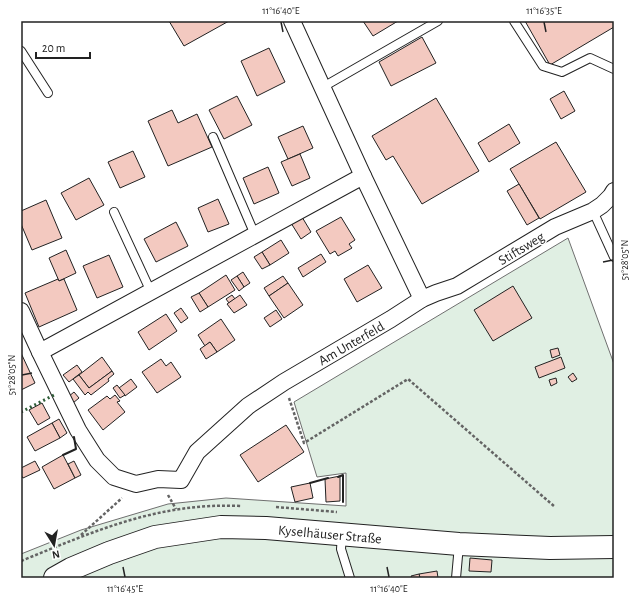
<svg xmlns="http://www.w3.org/2000/svg" width="635" height="599" viewBox="0 0 635 599" font-family="'Alegreya Sans',sans-serif">
<rect width="100%" height="100%" fill="#fff"/>
<path fill="#e0efe3" stroke="#6f6f6f" d="M568 238 614 364V578H21V554L81 530 168 504 226 498 346 506V473L317 477 294 402Z"/>
<g fill="#f3c9c0" stroke="#222">
<path d="M169 21H229L184 46Z"/>
<path d="M363 21H398L373 36Z"/>
<path d="M525 21H614V27L550 65Z"/>
<path d="M422 37 436 63 391 86 379 62Z"/>
<path d="M269 48 285 82 257 96 241 61Z"/>
<path d="M564 91 575 111 561 119 550 99Z"/>
<path d="M237 96 252 125 224 139 209 110Z"/>
<path d="M436 98 479 171 422 204 393 156 386 160 372 136Z"/>
<path d="M172 110 178 123 197 114 212 147 168 166 148 121Z"/>
<path d="M509 124 520 143 489 162 478 143Z"/>
<path d="M303 126 313 148 288 159 278 137Z"/>
<path d="M556 142 586 192 540 219 510 169Z"/>
<path d="M133 151 145 177 120 188 108 162Z"/>
<path d="M300 154 310 178 292 186 281 162Z"/>
<path d="M268 167 279 193 254 204 243 178Z"/>
<path d="M89 178 104 205 76 220 61 193Z"/>
<path d="M519 184 539 218 527 225 507 191Z"/>
<path d="M218 199 229 224 208 232 198 208Z"/>
<path d="M46 200 62 238 32 250 21 224V211Z"/>
<path d="M302 217 311 232 301 239 291 223Z"/>
<path d="M341 217 355 240 349 244 352 248 338 256 335 251 330 254 316 231Z"/>
<path d="M176 222 188 246 156 262 144 239Z"/>
<path d="M281 240 289 253 270 265 262 252Z"/>
<path d="M66 250 76 273 59 281 49 258Z"/>
<path d="M262 252 270 265 262 269 254 257Z"/>
<path d="M321 254 326 262 303 277 298 268Z"/>
<path d="M109 255 123 287 97 298 83 266Z"/>
<path d="M368 265 382 288 357 302 344 279Z"/>
<path d="M243 272 250 283 244 287 237 276Z"/>
<path d="M226 275 235 290 208 307 199 293Z"/>
<path d="M237 276 244 287 239 291 231 280Z"/>
<path d="M283 276 288 283 269 296 264 288Z"/>
<path d="M58 279 59 281 64 279 77 310 39 327 25 293Z"/>
<path d="M288 283 303 305 284 318 269 296Z"/>
<path d="M513 286 532 318 493 341 474 310Z"/>
<path d="M199 293 208 307 200 312 191 297Z"/>
<path d="M232 295 235 299 229 303 226 299Z"/>
<path d="M240 295 247 305 234 313 227 304Z"/>
<path d="M181 308 188 318 181 323 174 313Z"/>
<path d="M276 310 282 319 270 327 264 318Z"/>
<path d="M166 314 177 331 149 350 138 332Z"/>
<path d="M221 319 235 340 217 352 210 342 205 346 198 335Z"/>
<path d="M210 342 217 352 206 359 200 349Z"/>
<path d="M558 348 560 355 552 358 550 350Z"/>
<path d="M21 353 35 383 21 390Z"/>
<path d="M102 357 112 371 89 388 79 375Z"/>
<path d="M561 357 565 368 539 378 535 367Z"/>
<path d="M161 359 166 366 171 362 181 377 157 393 142 372Z"/>
<path d="M77 365 82 372 69 382 63 375Z"/>
<path d="M112 371 114 374 108 379 109 381 91 395 88 392 85 395 73 379 79 375 89 388Z"/>
<path d="M573 373 577 379 572 382 568 377Z"/>
<path d="M556 378 557 383 551 386 549 380Z"/>
<path d="M131 379 137 387 125 396 119 388Z"/>
<path d="M117 385 125 395 120 398 113 388Z"/>
<path d="M74 392 79 398 73 403 68 397Z"/>
<path d="M115 395 120 401 117 402 125 412 103 430 88 410 107 396 110 399Z"/>
<path d="M42 403 50 418 38 425 29 410Z"/>
<path d="M59 419 67 433 60 438 52 423Z"/>
<path d="M52 423 60 438 35 451 27 437Z"/>
<path d="M286 425 304 452 258 482 240 455Z"/>
<path d="M63 455 75 478 54 489 42 467Z"/>
<path d="M35 461 40 470 23 478 21 475V468Z"/>
<path d="M74 461 81 475 75 478 68 464Z"/>
<path d="M340 476V501L326 502 325 479Z"/>
<path d="M310 483 313 498 295 502 291 487Z"/>
<path d="M470 558 492 560 491 572 469 571Z"/>
<path d="M437 571 438 578H420L419 574Z"/>
<path d="M419 574 420 578H412L411 576Z"/>
</g>
<g fill="none" stroke-linecap="round" stroke-linejoin="round">
<defs>
<g id="lane">
<path d="M514 21 543 66 562 72 590 58 614 69"/>
<path d="M21 51 48 93"/>
<path d="M323 87 438 21"/>
<path d="M213 137 255 235"/>
<path d="M593 211 614 257"/>
<path d="M114 212 151 292"/>
<path d="M342 535 341 549 350 578"/>
<path d="M456 578 459 545"/>
</g>
<g id="street">
<path d="M292 21 363 176 422 299"/>
<path d="M21 311 40 352 363 176"/>
<path d="M40 352 78 430 97 460 114 477 136 484 158 479 181 480 197 452 248 406 284 382 391 319 422 299 436 293 457 286 555 227 593 211 602 205 611 196 614 191"/>
</g>
<path id="secondary" d="M55 578 71 569 109 553 155 537 221 527 266 528 459 544 550 548 614 547"/>
</defs>
<use href="#lane" stroke="#222" stroke-width="10"/>
<use href="#street" stroke="#222" stroke-width="18"/>
<use href="#secondary" stroke="#222" stroke-width="24"/>
<g stroke="#646464" stroke-width="2.5" stroke-dasharray="3 2" stroke-linecap="butt">
<path d="M289 398 304 443 408 379 555 507"/>
<path d="M168 495 176 509"/>
<path d="M276 507 337 512"/>
<path d="M81 535 122 498"/>
<path d="M21 561C95 531 159 502 241 506"/>
</g>
<use href="#lane" stroke="#fff" stroke-width="8"/>
<use href="#street" stroke="#fff" stroke-width="16"/>
<use href="#secondary" stroke="#fff" stroke-width="22"/>
<path stroke="#2f5e38" stroke-width="3" stroke-dasharray="2 3" stroke-linecap="butt" d="M21 412 54 395"/>
<g stroke="#222" stroke-width="2">
<path d="M63 455 76 449 74 437"/>
<path d="M338 477 343 475V502"/>
<path d="M310 483 328 478"/>
</g>
</g>
<path fill="none" stroke="#222" stroke-width="1.5" d="M281 22 283 32M544 22 546 32M603 262 613 260M22 375 32 373M123 567 125 577M387 567 389 577"/>
<g text-anchor="middle" stroke-width="3" stroke-linejoin="round" paint-order="stroke">
<g font-size="14" fill="#222" stroke="#fff">
<text transform="translate(521 248) rotate(-31)" y="5">Stiftsweg</text>
<text transform="translate(351 343) rotate(-30)" y="5">Am Unterfeld</text>
<text transform="translate(330 534) rotate(5)" y="5">Kyselhäuser Straße</text>
</g>
</g>
<rect width="635" height="599" fill="none" stroke="#ffffff" stroke-width="44"/>
<g transform="translate(54 545) rotate(169)" stroke="#ffffff" stroke-width="3" paint-order="stroke">
<path d="M0-3L7 15L0 10L-7 15Z" fill="#222222"/>
<text y="-6" font-size="11" font-weight="bold" text-anchor="middle" fill="#222222">N</text>
</g>
<path d="M36 52v6h54v-6" fill="none" stroke="#222222" stroke-width="2"/>
<text x="42" y="52" font-size="12" fill="#222222" stroke="#ffffff" stroke-width="3" paint-order="stroke">20 m</text>
<rect x="22" y="22" width="591" height="555" fill="none" stroke="#222" stroke-width="1.5"/>
<g font-size="10" text-anchor="middle" fill="#222">
<text x="281" y="14">11°16'40"E</text>
<text x="544" y="14">11°16'35"E</text>
<text transform="translate(624 260) rotate(-90)" y="4">51°28'05"N</text>
<text transform="translate(11 375) rotate(-90)" y="4">51°28'05"N</text>
<text x="125" y="592">11°16'45"E</text>
<text x="389" y="592">11°16'40"E</text>
</g>
</svg>
